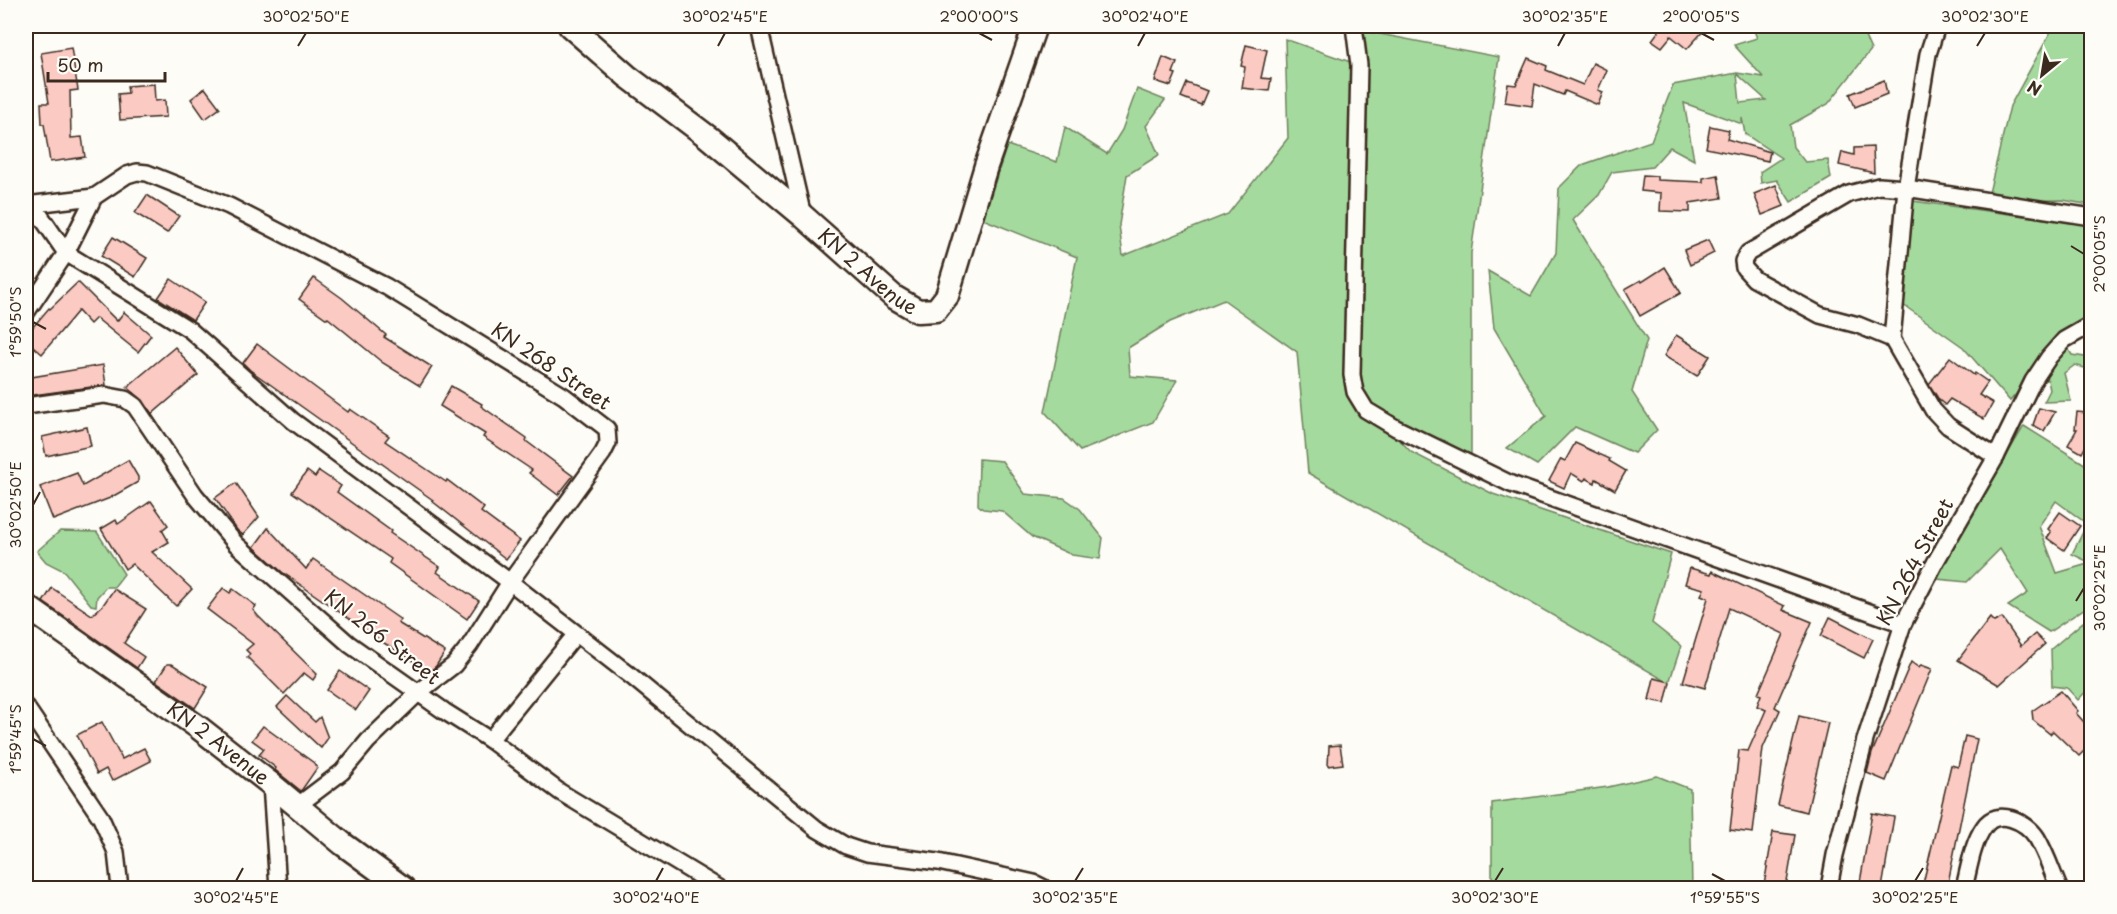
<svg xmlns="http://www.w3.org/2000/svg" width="2117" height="914" viewBox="0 0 2117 914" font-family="'Playpen Sans',sans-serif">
<rect width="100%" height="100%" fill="#fdfcf7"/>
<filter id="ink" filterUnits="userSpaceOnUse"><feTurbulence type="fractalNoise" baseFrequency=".0167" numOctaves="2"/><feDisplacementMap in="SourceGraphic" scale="12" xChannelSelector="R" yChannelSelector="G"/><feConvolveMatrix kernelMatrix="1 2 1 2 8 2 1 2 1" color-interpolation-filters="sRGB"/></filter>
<g filter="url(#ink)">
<g fill="#a5da9e" stroke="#70825e" stroke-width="1.5" fill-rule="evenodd">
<path d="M1752 26H1860L1871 50 1828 104 1790 125 1793 147 1805 162 1828 160 1831 178 1791 202 1777 180 1761 183 1760 172 1781 158 1745 134 1742 118V124L1684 103 1694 160 1670 147 1652 167 1612 172 1599 195 1573 220 1647 340 1632 392 1657 430 1634 453 1575 427 1537 465 1507 448 1546 416 1494 328 1488 271 1531 296 1556 253 1559 188 1582 165 1651 141 1673 85 1737 73 1763 77 1734 45 1757 38ZM1737 74 1766 100 1740 103Z"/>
<path d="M2054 26H2091V205L2063 200 1987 201 2010 106Z"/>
<path d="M1354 29 1499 57 1471 253V464L1412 436 1359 396 1411 452 1493 494 1671 554 1652 623 1681 646 1669 683 1308 473 1297 352 1224 300 1170 322 1128 348 1130 376 1177 380 1153 422 1080 451 1045 412 1077 257 983 219 1007 145 1057 162 1065 127 1107 154 1122 130 1137 89 1165 100 1146 126 1159 155 1127 175 1119 225 1123 256 1228 214 1288 138 1285 39 1356 64Z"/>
<path d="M1905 200 2091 225V324L2064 340 2010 401 1963 347 1899 302Z"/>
<path d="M2067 347 2072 355 2091 358V370L2075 365 2064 373 2071 401 2044 402 2050 390 2048 380H2040C2048 368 2059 359 2067 347Z"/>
<path d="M2024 426 2091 468V604L2049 632 2008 606 2028 593 2000 549 1967 582 1937 579 1946 557ZM2056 501 2087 524 2072 554 2091 563 2057 573 2039 526Z"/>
<path d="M979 459 1002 461 1025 494 1064 498 1080 509 1103 538 1100 559 1072 555 1032 537 1002 511 983 509 978 505Z"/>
<path d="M60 531 97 532 124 574 114 587H106L97 597 96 606 91 605 64 571 46 562 37 551Z"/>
<path d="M2083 622 2091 638V686L2078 700 2067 688 2052 686 2051 649Z"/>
<path d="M1657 776 1690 789 1692 888H1492V803L1608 787Z"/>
</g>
<g fill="#facac3" stroke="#3b2a1e" stroke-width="1.5">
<path d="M1659 26H1708L1687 49 1671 36 1662 47 1652 40 1661 28Z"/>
<path d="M1246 45 1267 50 1261 78 1271 79 1269 91 1242 88 1245 67 1241 66Z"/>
<path d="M71 48 78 90 70 91 71 138 82 137 85 157 50 162 44 124H42L41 103H49L41 53Z"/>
<path d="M1163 57 1177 63 1173 73 1176 74 1171 86 1155 81Z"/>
<path d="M1528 58 1547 66 1546 70 1583 85 1593 63 1607 70 1598 90 1603 92 1598 105 1565 91 1563 95 1535 84 1532 106 1505 102 1508 84 1516 85Z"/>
<path d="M1884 80 1887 94 1855 107 1850 94Z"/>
<path d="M1187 83 1207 91 1201 105 1181 97Z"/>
<path d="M154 84 155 101 165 100 166 117 120 120 118 94 128 93 127 86Z"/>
<path d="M205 88 220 108 205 119 191 99Z"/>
<path d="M1710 126 1729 130 1727 139 1770 152 1768 161 1706 148Z"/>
<path d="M1873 147 1874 173 1839 165 1842 152 1854 155V148Z"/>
<path d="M1643 175 1657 176V180L1703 182V178L1718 175 1722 198 1690 203V212L1660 211 1661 193 1641 191Z"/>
<path d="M1776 185 1784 206 1762 215 1754 194Z"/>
<path d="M147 195 179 216 167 233 135 213Z"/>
<path d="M113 237 147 258 135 277 101 256Z"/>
<path d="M1708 240 1714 253 1690 265 1684 250Z"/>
<path d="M1665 267 1681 293 1640 316 1625 289 1641 280 1642 282Z"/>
<path d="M314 278 342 298 386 335 384 337 432 367 420 386 383 363 328 318 327 319 299 299Z"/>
<path d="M171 279 205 302 193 320 158 298Z"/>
<path d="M78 282 117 321 124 312 151 335 138 352 96 318 90 324 78 311 42 354 26 340V335L49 308 50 309Z"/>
<path d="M1676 335 1710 356 1697 376 1664 356Z"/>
<path d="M257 344 348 412 350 409 389 436 385 441 446 482 447 480 484 508 481 512 520 541 506 559 432 501 433 500 250 370 243 363Z"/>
<path d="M175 347 198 375 152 414 143 400 127 387Z"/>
<path d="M1950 357 1974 375 1975 373 1988 382 1979 395 1993 403 1984 419 1950 399 1945 405 1939 400 1929 384Z"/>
<path d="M103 365 106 385 26 396V378Z"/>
<path d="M451 386 482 404 481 406 527 438 526 441 573 476 558 495 529 473 532 470 483 437 485 434 440 406Z"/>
<path d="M2091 405 2089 440 2082 453 2068 445 2077 429H2075L2077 412 2087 413Z"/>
<path d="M2039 408 2055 412 2044 431 2033 425Z"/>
<path d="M87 427 91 446 46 456 42 437Z"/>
<path d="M1575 443 1610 459 1609 461 1626 471 1615 490 1596 479 1595 483 1586 478 1584 481 1571 473 1564 488 1549 481 1561 459 1565 461Z"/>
<path d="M128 460 138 477V482L110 498 53 520 40 487 77 473 83 486Z"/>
<path d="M307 471 315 477 319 471 341 486 337 492 391 531 390 533 440 567 437 572 479 601 467 619 389 563 391 559 292 492Z"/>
<path d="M236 483 259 517 243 535 237 530 215 498Z"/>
<path d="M151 501 168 525 162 530 169 542 152 552 192 589 176 606 132 564 125 569 101 529 116 520 118 524Z"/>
<path d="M2060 512 2080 526 2064 550 2047 538 2051 532 2048 529Z"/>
<path d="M268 528 306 569 313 559 401 620 398 623 445 652 436 666 430 671 384 643 282 572 254 547Z"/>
<path d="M1690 568 1711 574 1712 571 1785 606 1783 610 1812 622 1775 707 1780 710 1763 748 1753 833 1730 830 1739 750 1748 751 1766 710 1757 706 1761 695 1758 694 1784 634 1729 608 1705 688 1683 682 1708 598 1701 595 1704 589 1685 584Z"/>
<path d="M52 588 92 615 103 605 114 589 146 609 124 643 144 657 137 668 74 623 70 619 69 620 43 602Z"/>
<path d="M223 588 230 593 233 589 256 606 253 610 258 616 317 674 313 680 304 673 284 694 247 657 250 654 246 650 253 644 207 609Z"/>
<path d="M1830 617 1873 639 1864 658 1821 636Z"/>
<path d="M1990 618 1994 622 2002 618 2021 646 2035 634 2045 644 1999 685 1958 660Z"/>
<path d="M1911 662 1919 668 1921 665 1932 669 1886 781 1867 773 1872 753Z"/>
<path d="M167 664H172L208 687 195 708 156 681Z"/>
<path d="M340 671 369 691 356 710 327 690Z"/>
<path d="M1654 678 1670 682 1665 703 1649 700Z"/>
<path d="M2061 691 2078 711 2076 713 2091 730V744L2079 756 2053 731 2050 734 2033 720 2032 711Z"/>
<path d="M287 696 315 722 320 717 328 738 321 748 277 707Z"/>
<path d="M1799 716 1828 723 1807 812 1778 805Z"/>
<path d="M102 722 122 759 144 748 151 761 112 781 106 769 97 774 77 735Z"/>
<path d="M263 726 314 763 317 768 301 791 275 770 276 768 259 755 264 749 252 740Z"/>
<path d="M1965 736 1977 739 1947 888H1922L1951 765 1958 767Z"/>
<path d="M1340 745 1343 764 1328 766 1329 746Z"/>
<path d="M1872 813 1894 817 1882 888H1859Z"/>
<path d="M1773 832 1795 835 1786 888 1764 885Z"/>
</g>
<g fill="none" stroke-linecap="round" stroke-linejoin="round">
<defs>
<g id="street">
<path d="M759 26 803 216"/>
<path d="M1354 26 1359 65 1352 375 1355 392 1366 410 1396 428 1511 484 1903 624"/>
<path d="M26 205 94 197"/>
<path d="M33 205 66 253 190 330 293 421 510 582 631 676 817 829 846 846 867 853 938 862 1034 883 1044 888"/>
<path d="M26 313 66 253 94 197 127 175 137 172 147 173 229 206 387 287 564 396 607 429 608 443 603 453 510 582 470 645 454 665 419 692 368 741 342 772 297 806"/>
<path d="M1892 339 1906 188 1928 54 1937 26"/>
<path d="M26 406 104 395 125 399 135 406 195 495 236 544 349 644 444 711 490 740 560 792 719 888"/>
<path d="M1996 457 1948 426 1933 410 1892 339 1858 325 1820 315 1754 279 1744 268 1743 261 1748 253 1849 194 1879 186 1906 188 2092 217"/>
<path d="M26 707 101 818 116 852 120 888"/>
<path d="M490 740 576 634"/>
<path d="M271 784 278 888"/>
<path d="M1829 888 1835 855 1865 740 1903 624 1936 561 1996 457 2033 381 2049 357 2064 340 2092 324"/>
<path d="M1964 888C1969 869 1972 844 1984 827 1997 807 2026 821 2037 838 2046 853 2052 872 2059 888"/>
</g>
<g id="secondary">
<path id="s1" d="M570 26 627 76 708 137 803 216 894 297 918 311 936 310 947 296 986 166 1035 26"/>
<path id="s2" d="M26 606 198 727 271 784 343 844 403 888"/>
</g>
</defs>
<use href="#street" stroke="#3b2a1e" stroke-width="20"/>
<use href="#secondary" stroke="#3b2a1e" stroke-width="27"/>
<use href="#street" stroke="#fdfcf7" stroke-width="15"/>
<use href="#secondary" stroke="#fdfcf7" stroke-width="22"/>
</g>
</g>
<path fill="none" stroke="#3b2a1e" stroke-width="2" d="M979 33 992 40M1701 33 1714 40M298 46 306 33M718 46 725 33M1138 46 1145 33M1558 46 1565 33M1977 46 1985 33M2071 246 2084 254M33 322 46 329M33 505 40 492M2076 601 2084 588M33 739 46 746M1712 874 1725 881M236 881 243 868M656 881 663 868M1075 881 1083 868M1495 881 1503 868M1915 881 1923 868"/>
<g text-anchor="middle" stroke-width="4.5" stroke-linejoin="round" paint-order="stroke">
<g font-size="20" fill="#3b2a1e" stroke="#fdfcf7">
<text dy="7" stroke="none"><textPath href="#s1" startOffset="386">KN 2 Avenue</textPath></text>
<text transform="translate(551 366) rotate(34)" y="7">KN 268 Street</text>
<text transform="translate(1915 562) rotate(-62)" y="7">KN 264 Street</text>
<text transform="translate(382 637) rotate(38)" y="7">KN 266 Street</text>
<text dy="7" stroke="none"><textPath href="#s2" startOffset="236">KN 2 Avenue</textPath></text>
</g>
</g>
<rect width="2117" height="914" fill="none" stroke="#fdfcf7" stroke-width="66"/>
<g transform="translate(2042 75) rotate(210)" stroke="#fdfcf7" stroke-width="4.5" paint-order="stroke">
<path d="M0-4.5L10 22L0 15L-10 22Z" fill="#3b2a1e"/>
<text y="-9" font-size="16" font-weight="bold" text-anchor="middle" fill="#3b2a1e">N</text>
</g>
<path d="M48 72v9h117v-9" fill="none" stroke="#3b2a1e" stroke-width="3"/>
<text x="57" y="72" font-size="18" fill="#3b2a1e" stroke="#fdfcf7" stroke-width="4.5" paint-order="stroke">50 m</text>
<rect x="33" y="33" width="2051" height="848" fill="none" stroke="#3b2a1e" stroke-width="2"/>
<g font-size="15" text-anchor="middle" fill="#3b2a1e">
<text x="306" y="22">30°02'50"E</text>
<text x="725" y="22">30°02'45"E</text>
<text x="979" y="22">2°00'00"S</text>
<text x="1145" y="22">30°02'40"E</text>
<text x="1565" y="22">30°02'35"E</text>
<text x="1701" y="22">2°00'05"S</text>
<text x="1985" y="22">30°02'30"E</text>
<text transform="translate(2100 254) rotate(-90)" y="5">2°00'05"S</text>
<text transform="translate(16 322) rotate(-90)" y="5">1°59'50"S</text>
<text transform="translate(16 505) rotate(-90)" y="5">30°02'50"E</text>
<text transform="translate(2100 588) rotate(-90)" y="5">30°02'25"E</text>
<text transform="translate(16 739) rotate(-90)" y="5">1°59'45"S</text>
<text x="236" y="903">30°02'45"E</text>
<text x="656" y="903">30°02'40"E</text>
<text x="1075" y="903">30°02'35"E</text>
<text x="1495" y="903">30°02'30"E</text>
<text x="1725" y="903">1°59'55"S</text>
<text x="1915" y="903">30°02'25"E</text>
</g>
</svg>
